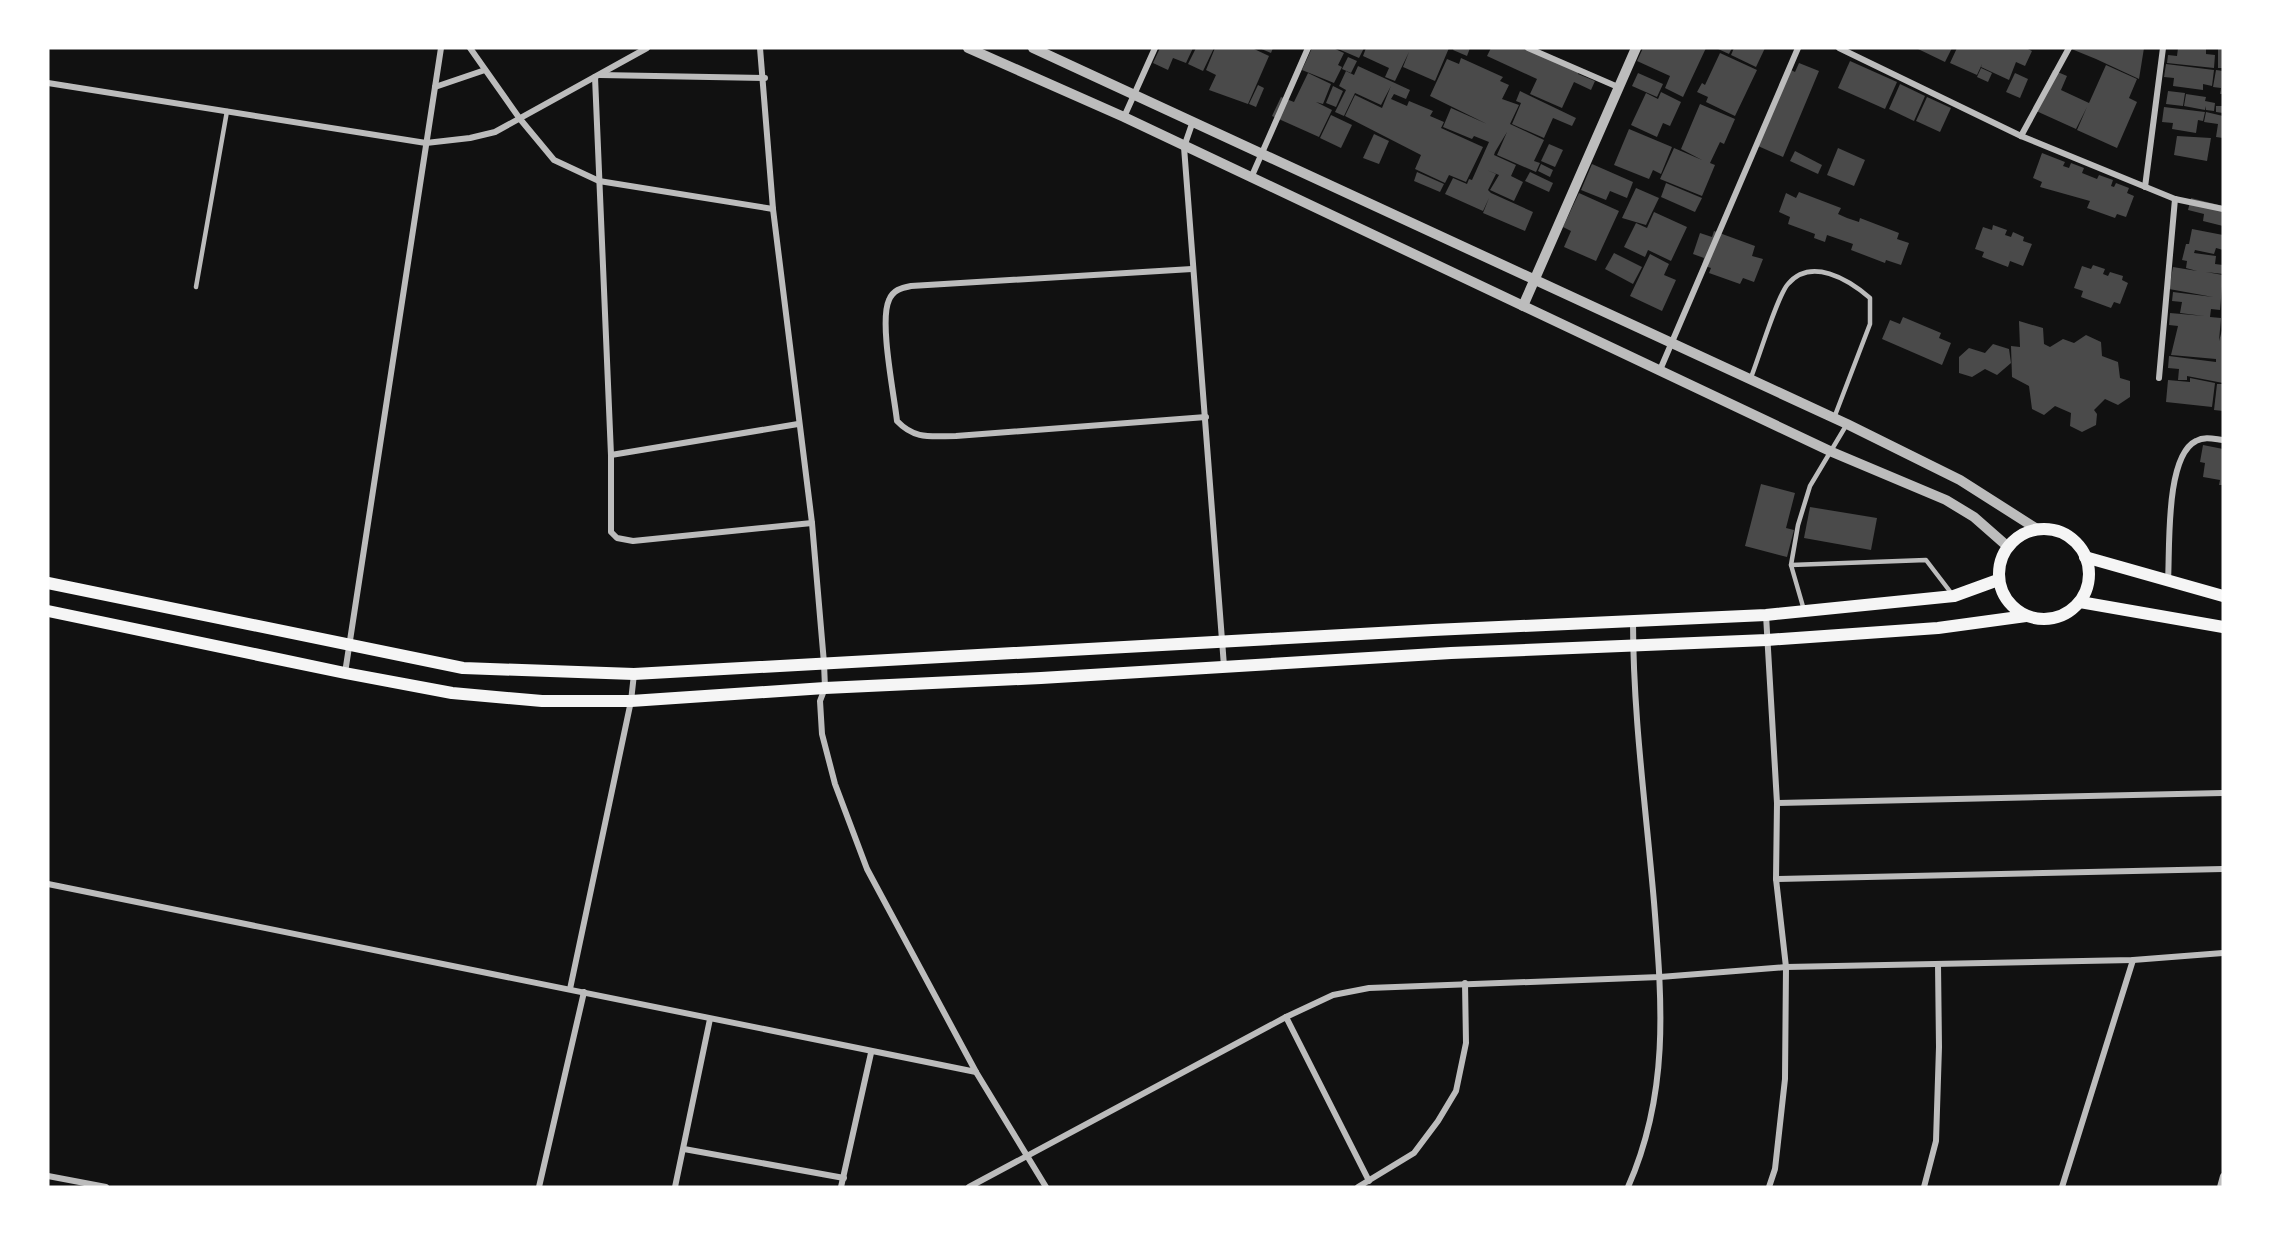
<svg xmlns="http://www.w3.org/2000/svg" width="2271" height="1235" viewBox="0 0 2271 1235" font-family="Commissioner,sans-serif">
<rect width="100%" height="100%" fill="#111"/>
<g fill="#4a4a4a">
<path d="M1160 48H1193L1186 63 1173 58 1168 70 1153 63Z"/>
<path d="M1196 48H1214L1203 71 1188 64Z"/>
<path d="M1215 48H1252L1269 56 1248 104 1209 90 1216 75 1206 70Z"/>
<path d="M1259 48H1273L1271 53Z"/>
<path d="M1312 48H1333L1344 53 1338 65 1342 67 1334 83 1302 70Z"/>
<path d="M1336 48H1364L1359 58Z"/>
<path d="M1366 48H1449L1435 81 1403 67 1409 52 1395 81 1385 77 1389 68 1363 56Z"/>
<path d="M1454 48H1470L1467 56 1453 50Z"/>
<path d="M1491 48H1523L1580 70 1578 74 1595 81 1591 90 1574 82 1562 108 1530 94 1537 79 1487 56Z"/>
<path d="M1643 48H1706L1683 97 1665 88 1670 76 1637 61Z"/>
<path d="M1716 48H1732L1729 54Z"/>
<path d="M1734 48H1765L1756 67 1731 55Z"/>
<path d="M1916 48H1952L1945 62Z"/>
<path d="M1957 48H2026L2032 51 2025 66 2016 62 2009 80 1981 67 1982 64 1977 75 1950 63Z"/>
<path d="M2069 48H2144L2139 79 2096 59Z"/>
<path d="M2178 48H2206V54L2215 55 2214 68 2167 63 2168 55 2177 56Z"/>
<rect x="2218" y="48" width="5" height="20"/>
<path d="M1720 53 1757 70 1735 116 1706 102 1708 97 1697 92 1702 83 1705 85Z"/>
<path d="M1348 57 1357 61 1351 73 1342 69Z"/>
<path d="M1461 58 1503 77 1500 81 1509 85 1502 99 1519 105 1510 124 1544 140 1534 161 1540 163 1536 172 1497 155 1507 132 1495 152 1494 155 1516 165 1511 176 1523 182 1514 201 1490 190 1499 175 1487 170 1496 174 1488 190 1491 193 1533 212 1525 231 1483 213 1489 198 1483 211 1445 194 1453 178 1467 184 1469 179 1472 180 1489 142 1474 136 1472 139 1443 127 1451 108 1487 124 1430 96 1447 59 1459 64Z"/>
<path d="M1850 61 1897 82 1885 109 1838 88Z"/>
<path d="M1799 63 1819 71 1783 157 1758 146 1791 70 1795 72Z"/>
<path d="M2166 64 2214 70 2212 86 2203 84V90L2173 86 2174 78 2164 77Z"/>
<path d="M2106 65 2137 79 2129 98 2137 102 2117 148 2077 130 2087 107 2076 129 2034 110 2053 70 2067 76 2061 90 2089 103Z"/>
<path d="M1358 66 1410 90 1406 99 1394 94 1391 99 1407 106 1409 101 1433 111 1430 116 1444 122 1441 128 1483 147 1466 182 1449 175 1445 183 1415 169 1421 155 1345 116 1355 95 1382 108 1391 86 1381 105 1355 93 1344 116 1335 112 1346 90 1339 86 1346 71 1354 75Z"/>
<path d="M1981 68 1992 73 1988 82 1977 77Z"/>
<path d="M2216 70 2223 71V94H2220L2221 88 2213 87Z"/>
<path d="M1308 73 1331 84 1323 104 1316 102 1332 110 1319 137 1272 116 1281 97 1294 102Z"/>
<path d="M1638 73 1663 84 1657 97 1632 86Z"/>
<path d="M2015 73 2028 79 2020 98 2006 92Z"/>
<path d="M1900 84 1925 96 1914 121 1889 109Z"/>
<path d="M1258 85 1264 88 1256 107 1249 104Z"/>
<path d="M1333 86 1343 91 1336 107 1326 103Z"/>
<path d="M1520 91 1576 118 1572 126 1553 118 1544 138 1512 124 1521 103 1516 101Z"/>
<path d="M2168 91 2185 93 2183 106 2166 104Z"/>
<path d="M1661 92 1681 102 1670 126 1663 123 1657 137 1631 125 1646 93 1658 99Z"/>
<path d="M2186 94 2206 97 2205 101 2215 103 2214 111 2206 110V106L2205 110 2184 106Z"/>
<path d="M1927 97 1951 108 1940 132 1916 121Z"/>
<path d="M1700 104 1735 119 1724 144 1720 142 1710 163 1715 165 1702 196 1660 179 1674 148 1702 160 1681 149Z"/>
<path d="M2216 106H2223V113L2216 112Z"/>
<path d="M2164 107 2205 112 2203 121 2198 120 2196 133 2172 129 2173 123 2162 122Z"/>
<path d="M2206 112 2223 116V138L2216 137 2218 124 2204 122Z"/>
<path d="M1331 115 1352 125 1341 148 1320 138Z"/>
<path d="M1629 129 1672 147 1661 174 1653 170 1649 179 1614 165Z"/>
<path d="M1374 134 1389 141 1379 164 1363 158Z"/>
<path d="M2177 136 2211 138 2207 161 2174 155Z"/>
<path d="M1549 144 1563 150 1555 167 1541 161Z"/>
<path d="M1838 148 1865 160 1854 186 1827 175Z"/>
<path d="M1795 151 1822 165 1818 174 1790 161Z"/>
<path d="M2042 153 2065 162 2063 166 2069 168 2071 163 2084 168 2082 173 2097 179 2099 175 2113 180 2111 186 2114 187 2116 183 2129 188 2127 193 2134 196 2126 217 2117 214 2115 218 2087 208 2090 201 2040 187 2042 182 2033 178Z"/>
<path d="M1541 164 1553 170 1550 177 1538 171Z"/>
<path d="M1592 164 1633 182 1627 198 1610 191 1606 200 1581 190Z"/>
<path d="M1417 172 1444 184 1440 192 1414 181Z"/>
<path d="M1530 172 1553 183 1549 192 1525 181Z"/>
<path d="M1666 183 1702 198 1695 212 1661 197Z"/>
<path d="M1636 188 1659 198 1646 225 1622 218Z"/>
<path d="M1799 192 1841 208 1838 214 1847 218 1859 222 1860 218 1899 233 1897 239 1909 243 1901 265 1886 260 1885 263 1851 250 1853 244 1827 235 1825 242 1814 238 1815 234 1788 224 1790 217 1779 212 1786 193 1796 198Z"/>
<path d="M1579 193 1619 211 1596 261 1564 247 1571 231 1563 227Z"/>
<path d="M2191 198 2223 206V226L2203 221 2204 214 2188 210Z"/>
<path d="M1654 212 1687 227 1671 261 1648 250 1645 257 1624 247 1636 223 1647 228Z"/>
<path d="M1993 225 2007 230 2005 235 2011 237 2013 232 2024 237 2023 241 2032 244 2023 266 2010 261 2008 267 1982 257 1984 252 1975 249 1983 227 1992 230Z"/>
<path d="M2192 229 2223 235V250L2216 248 2214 254 2195 250 2194 253 2216 256 2215 264 2223 265V274L2206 272 2223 275 2220 310 2211 309 2210 317 2221 318 2219 341 2223 327V383L2187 376V380H2178L2179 369 2168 368 2169 356 2216 362V359L2171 355 2178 326 2169 325 2170 313 2204 316 2180 313 2182 302 2172 301 2173 292 2213 297 2169 289 2173 267 2197 271 2186 268 2187 261 2182 260 2186 244H2189Z"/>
<path d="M1714 231 1755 246 1752 256 1763 259 1754 282 1743 278 1740 284 1709 273 1711 268 1702 265 1704 258 1693 254 1700 233 1712 237Z"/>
<path d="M1614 253 1642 267 1633 284 1605 269Z"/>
<path d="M1650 254 1669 264 1664 275 1676 280 1662 311 1630 296Z"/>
<path d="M2093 265 2105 269 2103 274 2108 276 2110 272 2123 276 2122 280 2128 283 2120 304 2114 302 2111 308 2081 297 2083 291 2074 288 2082 266 2091 269Z"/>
<path d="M1903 317 1941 333 1939 338 1951 343 1942 365 1882 339 1890 320 1900 324Z"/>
<path d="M2019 321 2043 328 2044 344 2050 347 2063 339 2074 343 2086 335 2101 342 2102 356 2118 362 2120 378 2130 381V397L2118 405 2105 399 2094 410 2097 414 2096 425 2082 432 2070 426 2071 413 2055 406 2044 415 2032 409 2029 386 2012 377 2011 346 2020 347Z"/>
<path d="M1993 344 2009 349 2011 363 1997 375 1985 369 1972 377 1959 373V357L1969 348 1985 353Z"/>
<path d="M2190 378 2215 383 2212 407 2166 402 2168 380 2190 382Z"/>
<path d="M2217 384H2223V411L2214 410Z"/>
<path d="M2203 445 2223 449V485H2219L2220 480 2203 477 2205 463 2200 462Z"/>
<path d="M1761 484 1795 493 1786 528 1794 530 1787 557 1745 546Z"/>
<path d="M1810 507 1877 518 1871 550 1804 538Z"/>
</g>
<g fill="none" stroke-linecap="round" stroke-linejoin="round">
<g stroke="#bcbcbc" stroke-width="4.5">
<path d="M196 287 227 111"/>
<path d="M1750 380C1758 361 1777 296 1788 284 1811 257 1848 279 1870 298V324L1834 418"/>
<path d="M1791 565 1926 560 1952 594"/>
<path d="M1804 610 1791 565 1798 525 1810 486 1847 424"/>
</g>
<g stroke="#bcbcbc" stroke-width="6">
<path d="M470 48 520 119 554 160 599 181 773 209"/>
<path d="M760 48 773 209 812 523 824 663 825 688 820 701 822 734 835 784 867 869 976 1072 1046 1187"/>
<path d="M1528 48 1618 87"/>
<path d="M1839 48 2021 136 2175 199 2223 209"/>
<path d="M600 75 765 78"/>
<path d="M595 77 611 455V532L617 538 633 541 812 523"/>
<path d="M48 83 426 143 470 138 495 132 647 48"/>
<path d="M435 87 485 70"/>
<path d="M1124 117 1155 48"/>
<path d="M1193 121 1184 147 1224 666"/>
<path d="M2021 136 2069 48"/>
<path d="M1251 178 1308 48"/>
<path d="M2145 187 2163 48"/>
<path d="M1192 269 911 286C901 288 893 290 889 300 879 321 894 394 897 421 915 440 931 436 956 436L1206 417"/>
<path d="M1660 370 1798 48"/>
<path d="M2159 378 2175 199"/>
<path d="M611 455 798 424"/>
<path d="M2168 581C2170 549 2165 456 2196 441 2205 436 2214 439 2223 440"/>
<path d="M1766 615 1777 803 1776 879 1786 967 1785 1079 1775 1169 1769 1187"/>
<path d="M345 673 441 48"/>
<path d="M1777 803 2223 793"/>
<path d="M1776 879 2223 869"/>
<path d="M48 884 976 1072"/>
<path d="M570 989 631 701 634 674"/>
<path d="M1286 1017 1369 1181"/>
<path d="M684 1149 844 1178"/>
<path d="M48 1176 106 1187"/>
<path d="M539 1187 584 992"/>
<path d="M675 1187 710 1019"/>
<path d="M841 1187 871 1053"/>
<path d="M969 1187 1286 1017 1333 995 1369 988 1660 977 1786 967 2133 960 2223 953"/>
<path d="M1358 1187 1414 1153 1438 1121 1456 1091 1466 1043 1465 983"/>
<path d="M1628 1187C1670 1092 1662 1002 1654 902 1646 809 1633 715 1633 621"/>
<path d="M1924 1187 1936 1141 1939 1047 1938 964"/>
<path d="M2062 1187 2133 960"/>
<path d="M2220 1187 2223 1176"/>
</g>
<g stroke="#bcbcbc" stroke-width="10">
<path d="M968 48 1124 117 1832 452 1946 500 1974 517 2007 546"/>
<path d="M1033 48 1847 424 1960 480 2037 529"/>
<path d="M1523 306 1636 48"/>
</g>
<g stroke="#f5f5f5" stroke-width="12">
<circle cx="2044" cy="574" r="45"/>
<path d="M2085 557 2223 596"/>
<path d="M48 583 463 668 634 674 1433 630 1766 615 1954 596 1998 580"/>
<path d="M2080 602 2223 627"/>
<path d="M48 611 345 673 452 693 542 701H631L825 688 1041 678 1451 653 1767 640 1938 628 2026 616"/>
</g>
</g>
<rect width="2271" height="1235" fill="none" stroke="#ffffff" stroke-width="99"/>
</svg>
